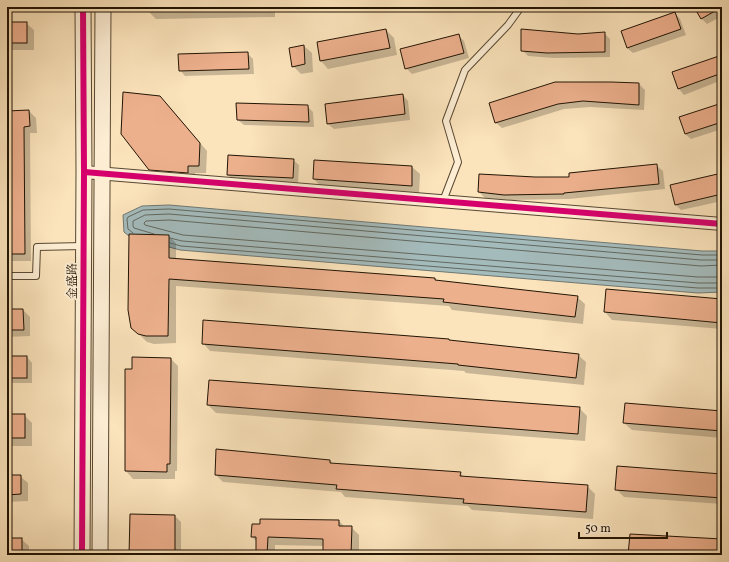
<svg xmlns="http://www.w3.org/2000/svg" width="729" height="562" viewBox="0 0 729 562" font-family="Vollkorn,'Noto Serif SC',serif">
<rect width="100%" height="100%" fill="#fbe3bb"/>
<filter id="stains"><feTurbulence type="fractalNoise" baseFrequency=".005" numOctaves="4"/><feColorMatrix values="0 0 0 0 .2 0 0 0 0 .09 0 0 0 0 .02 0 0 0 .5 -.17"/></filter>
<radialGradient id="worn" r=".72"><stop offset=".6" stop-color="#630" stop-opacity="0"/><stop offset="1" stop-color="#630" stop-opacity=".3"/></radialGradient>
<path fill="#a4bbbc" stroke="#707872" d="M169 205 702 251H717L722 249V292L698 293 180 250 129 236 124 232 123 215 142 206Z"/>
<g fill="#0003">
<path d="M148 7H275V17L156 19 148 11Z"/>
<path d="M309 7H331L314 12Z"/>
<path d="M695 7H722V16L707 24 701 18Z"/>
<path d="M675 13 680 19 686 35 633 53 627 48Z"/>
<path d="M7 23H26L34 30V50H7Z"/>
<path d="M386 30 394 38 397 55 328 69 321 61 318 43Z"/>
<path d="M604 33 610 39V57L554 58 528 56 522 50Z"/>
<path d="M458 35 464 41 469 58 412 74 406 68Z"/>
<path d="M304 46 312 53 313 72 301 74 293 66Z"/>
<path d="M247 53 253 59 254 74 185 76 180 70Z"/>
<path d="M722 56V80L684 95 679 89 673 73Z"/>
<path d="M639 84 645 90 644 110 590 107 564 109 502 128 496 123 490 104Z"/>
<path d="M403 95 408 101 410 120 334 129 328 124Z"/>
<path d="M167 104 207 151 206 173H195V180L157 177 149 169Z"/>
<path d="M722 104V129L691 139 685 134Z"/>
<path d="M307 106 313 112 314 127 244 125 238 120Z"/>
<path d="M29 111 36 118 37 133H30L31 261H7V112Z"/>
<path d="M293 160 299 165 298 184 234 181 228 175Z"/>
<path d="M315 161 412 167 420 174 419 193 321 187 314 179Z"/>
<path d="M657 166 663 171 665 189 569 199 511 200 485 198 479 192Z"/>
<path d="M722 174V201L681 210 676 205Z"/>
<path d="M169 236 176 243V259L435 279 438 281 577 297 585 304 583 324 452 310 449 306 176 286V343L154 344 147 342 132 327Z"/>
<path d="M722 300V329L612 320 605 312Z"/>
<path d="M7 310H23L30 317V336L7 337Z"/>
<path d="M203 343 578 355 586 362 584 385 466 373 464 371 210 351Z"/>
<path d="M7 357H27L32 363V383H7Z"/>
<path d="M171 359 178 366 177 471H175V479H133L126 471V370H133Z"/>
<path d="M208 405 579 408 587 416 585 441 216 413Z"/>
<path d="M722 412V438L632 430 624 423Z"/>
<path d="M7 415H24L32 423V446H7Z"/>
<path d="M330 460 333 464 460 473 464 477 587 486 595 494 593 519 472 510 468 506 345 497 341 492 223 482 216 475Z"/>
<path d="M722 475V504L624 497 616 489Z"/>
<path d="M7 476H20L28 483V501L7 502Z"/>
<path d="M175 516 181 522V555H130Z"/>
<path d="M261 520 339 521 345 527H351L359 535V551L360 552 364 555H324V546L275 545V555H257V542L252 537 261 525Z"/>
<path d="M7 539H21L29 546V555H7Z"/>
</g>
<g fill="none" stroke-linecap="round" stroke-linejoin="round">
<g stroke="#626860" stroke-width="1">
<path d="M133 233 128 229 127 219 128 217 143 210 169 209 702 255H717L722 253"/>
<path d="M154 234 134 228 133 226V221L145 215 169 214 701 260H717L722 259"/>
<path d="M170 238 182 241 698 283H722"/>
<path d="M170 243 181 246 698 288H722"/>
<path d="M722 265 701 266 169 220 146 221 144 223 145 225 183 235 698 277H722"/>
</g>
</g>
<g fill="#edb08d" stroke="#211404">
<path d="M694 7H722L701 19Z"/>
<path d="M675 12 681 29 627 48 621 31Z"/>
<rect x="7" y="22" width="20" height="21"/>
<path d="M386 29 390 48 320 61 317 42Z"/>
<path d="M521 29 578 34 605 32V52L547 53 521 51Z"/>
<path d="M459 34 464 53 405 69 400 49Z"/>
<path d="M304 45 305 64 292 67 289 48Z"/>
<path d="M248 52 249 69 179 71 178 54Z"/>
<path d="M722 55V73L678 89 672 72Z"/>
<path d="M555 82H611L639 83V105L583 101 558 104 495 123 489 103Z"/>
<path d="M123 92 160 96 200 143 199 166H188V173L149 170 121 134Z"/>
<path d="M403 94 405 114 327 124 325 104Z"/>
<path d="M236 103 308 105 309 122 237 120Z"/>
<path d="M722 103V122L685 134 679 117Z"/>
<path d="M29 110 30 126 24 127 25 254H7V111Z"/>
<path d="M228 155 294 159 293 178 227 175Z"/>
<path d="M314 160 412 166V186L313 179Z"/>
<path d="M657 164 659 184 564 193V194L504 195 478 192 479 174 535 177H569V173Z"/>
<path d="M722 173V194L675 205 670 185Z"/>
<path d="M129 234 169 235V258L435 278V280L578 296 575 317 443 302 444 299 169 279 168 336H146L138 334 131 328 128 310Z"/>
<path d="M606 289 722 299V323L604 312Z"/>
<path d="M7 309H23L24 330H7Z"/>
<path d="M203 320 449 339V340L579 354 576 378 458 365V364L202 344Z"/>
<rect x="7" y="356" width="20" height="22"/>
<path d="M132 357 171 358 170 464H167V472L125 471V369H132Z"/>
<path d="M209 380 580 407 578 434 207 405Z"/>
<path d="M625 403 722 411V431L623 423Z"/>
<rect x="7" y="414" width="18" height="24"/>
<path d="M216 449 330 460V463L461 472 460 476 588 485 586 512 463 503 464 499 336 489 337 485 215 475Z"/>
<path d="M617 466 722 474V498L615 490Z"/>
<path d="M7 475H21V494L7 495Z"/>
<path d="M130 514 175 515V555H129Z"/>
<path d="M260 519 339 520V526H352L351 555H323V539L268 537 267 555H256V537H251L252 524H260Z"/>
<path d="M630 534 722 539V555H628Z"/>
<rect x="7" y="538" width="15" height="17"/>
</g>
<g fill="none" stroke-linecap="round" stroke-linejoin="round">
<defs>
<g id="service">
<path d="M443 201 458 162 446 121 465 70 508 25 521 7"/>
<path d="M7 276H36L37 247 83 246"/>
</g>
<path id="minor" d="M84 172 722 224"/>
<g id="tertiary">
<path d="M82 555 84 172 83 7"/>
<path d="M100 555 103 7"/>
</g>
</defs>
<use href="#service" stroke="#584832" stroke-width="8"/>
<use href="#minor" stroke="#584832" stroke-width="14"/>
<use href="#tertiary" stroke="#584832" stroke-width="17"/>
<use href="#service" stroke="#fcedd3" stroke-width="6"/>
<use href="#minor" stroke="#fcedd3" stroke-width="12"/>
<use href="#tertiary" stroke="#fcedd3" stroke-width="15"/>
<defs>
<g id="cycleway">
<path d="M84 172 722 224"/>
<path d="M82 555 84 172 83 7"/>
</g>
</defs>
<use href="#cycleway" stroke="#fcedd3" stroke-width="8"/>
<use href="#cycleway" stroke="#d6006c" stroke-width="6"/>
</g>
<g text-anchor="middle" stroke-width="3.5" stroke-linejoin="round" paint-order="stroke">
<g font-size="12" fill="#211404" stroke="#fcedd3">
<text transform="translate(72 281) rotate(-90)" y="4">金盛路</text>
</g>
</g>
<rect width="729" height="562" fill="none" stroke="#fbe3bb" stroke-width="24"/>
<rect x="8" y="8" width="713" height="546" fill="none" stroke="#211404" stroke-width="2"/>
<rect x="12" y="12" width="705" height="538" fill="none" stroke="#211404"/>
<path d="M579 532v6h88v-6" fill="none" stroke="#211404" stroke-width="2"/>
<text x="585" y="532" font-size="12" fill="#211404" stroke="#fcedd3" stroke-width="3" paint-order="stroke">50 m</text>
<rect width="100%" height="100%" filter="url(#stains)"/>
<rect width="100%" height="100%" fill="url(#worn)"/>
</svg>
